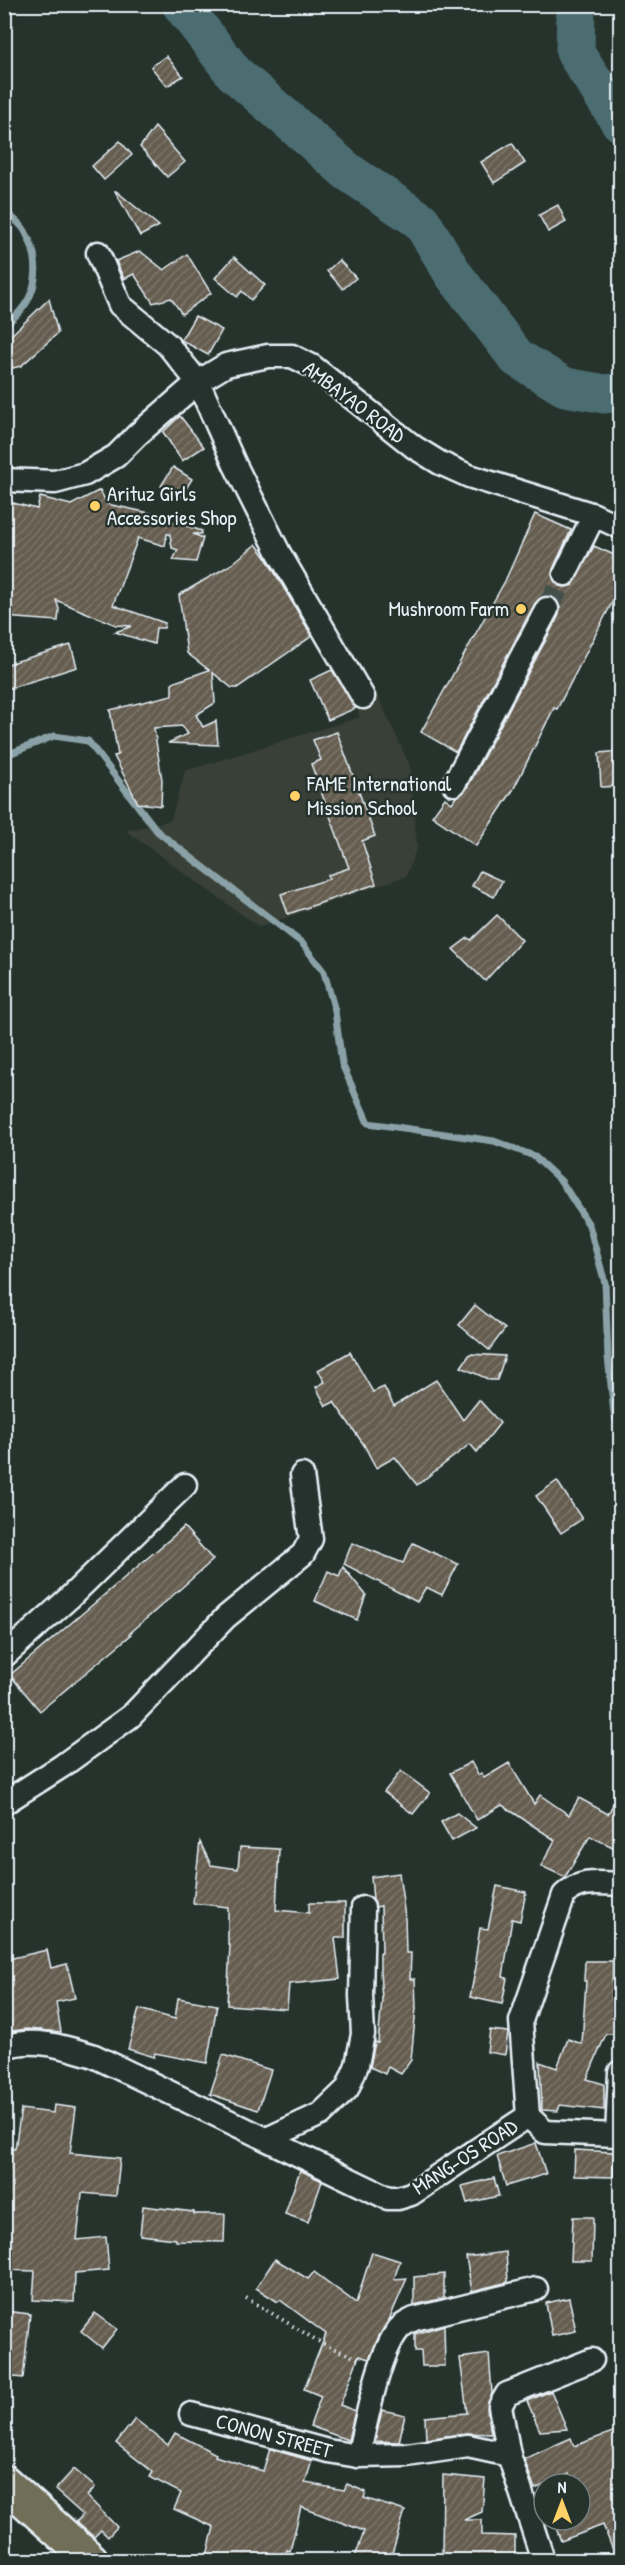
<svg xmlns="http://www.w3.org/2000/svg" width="625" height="2565" viewBox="0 0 625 2565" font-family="'Patrick Hand',sans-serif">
<defs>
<pattern id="building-hatch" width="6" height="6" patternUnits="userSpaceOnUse" patternTransform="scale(1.5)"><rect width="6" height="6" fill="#655d4f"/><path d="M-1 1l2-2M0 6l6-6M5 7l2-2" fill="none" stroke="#7b7569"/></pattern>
</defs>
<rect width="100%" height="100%" fill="#26332d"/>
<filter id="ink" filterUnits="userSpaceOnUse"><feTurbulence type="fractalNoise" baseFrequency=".0167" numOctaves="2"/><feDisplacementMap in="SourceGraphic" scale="12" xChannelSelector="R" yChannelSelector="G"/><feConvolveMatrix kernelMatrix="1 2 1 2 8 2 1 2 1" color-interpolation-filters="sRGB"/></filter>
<g filter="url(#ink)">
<path fill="#394037" d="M376 692 410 766 417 847 406 876 259 927 126 831 171 820 185 771 360 717 353 699Z"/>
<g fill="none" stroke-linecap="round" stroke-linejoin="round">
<g stroke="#8aa2a7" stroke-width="7">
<path d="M4 211C11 217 21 223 25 231 44 265 38 303 4 325"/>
<path d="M4 756 54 736 88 741 158 832 302 943 324 972 335 1011 342 1064 368 1123 494 1141 534 1156 561 1181 589 1225 605 1283 608 1357 614 1413 620 1431"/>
</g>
<g stroke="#4b6d71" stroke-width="39">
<path d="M181 4 234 73 348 172 421 221 454 275 517 358 565 387 605 394 620 392"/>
<path d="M576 4 575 52 620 122"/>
</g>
</g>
<g fill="url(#building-hatch)" stroke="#e8f1f8" stroke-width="1.5">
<path d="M166 56 183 76 167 86 151 67Z"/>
<path d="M155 127 185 162 167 177 140 147Z"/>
<path d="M120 141 132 155 104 180 92 166Z"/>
<path d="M512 143 525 163 494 183 481 162Z"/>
<path d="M115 191H116L159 226 140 236Z"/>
<path d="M558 205 566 222 548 232 539 215Z"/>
<path d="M140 251 164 270 187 254 211 293 182 314 171 298 153 303 134 274 124 279 116 261Z"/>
<path d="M234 257 265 285 251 300 242 291 237 297 215 278Z"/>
<path d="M339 260 356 278 343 289 327 271Z"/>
<path d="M49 299 58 333 21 366 4 370V342Z"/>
<path d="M195 316 222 330 208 355 181 340Z"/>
<path d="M180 416 204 447 182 461 163 432Z"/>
<path d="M173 467 192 479 180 498 161 486Z"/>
<path d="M100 490 107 504 169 517 168 520 202 531 201 534H193L203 538 196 562 173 560 178 550 172 548 170 534H167L165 546 138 538 113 605 165 623 164 628H156L154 644 115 632 132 626 116 625 56 600 59 609 58 621 4 617V522L9 502 37 509 40 497 71 505Z"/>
<path d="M535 514 571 530 553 569 552 575 559 586 566 587 573 585 594 546 621 558V577L617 593 557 709 554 708 513 790 476 846 432 816 445 798 452 803 456 797 466 790 559 615 560 608 558 601 546 596 535 603 456 752 421 732 505 581Z"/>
<path d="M256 544 265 556 312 636 237 688H232L213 673 215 703 196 715 203 727 216 721 218 745 168 743 188 734 182 726 154 728 162 780 161 806 138 803 114 756 118 755 110 710 172 695V683L209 670 187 653 179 595 232 564Z"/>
<path d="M71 645 77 667 4 690V665Z"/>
<path d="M332 670 356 708 328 720 310 680Z"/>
<path d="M337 732 375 836 362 841 376 884 288 914 281 894 329 879 328 875 349 868 311 764 321 760 313 740Z"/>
<path d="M621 751V786L601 787 599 753Z"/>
<path d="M480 871 502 881 494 897 472 886Z"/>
<path d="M497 915 522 940 485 981 453 949 468 938 471 940Z"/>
<path d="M475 1305 505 1329 489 1350 459 1325Z"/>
<path d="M350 1352 373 1392 384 1387 394 1406 436 1380 463 1420 479 1400 500 1423 477 1452 470 1444 417 1485 395 1457 376 1468 364 1445 334 1402 326 1406 316 1387 325 1382 318 1370Z"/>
<path d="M470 1354 505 1356 497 1380H490L461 1367Z"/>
<path d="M557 1481 582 1519 561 1533 536 1496Z"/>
<path d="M184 1527 213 1560 129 1634 131 1635 40 1711 10 1675Z"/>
<path d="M352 1543 403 1563 413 1543 458 1564 442 1595 426 1587 417 1602 344 1564Z"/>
<path d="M343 1567 366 1595 357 1620 315 1601 328 1571 339 1576Z"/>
<path d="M471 1762 478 1775 481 1773 484 1778 509 1763 534 1804 540 1795 569 1815 579 1798 608 1814 621 1789V1851L590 1836 565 1877 541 1866 555 1840 502 1805 477 1820 450 1773Z"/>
<path d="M401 1771 430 1793 413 1814 384 1792Z"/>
<path d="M457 1813 476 1828 452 1841 441 1822Z"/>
<path d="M200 1842 211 1865 238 1869 240 1847 279 1849 276 1910 309 1913V1903H345V1938H335L340 1979 289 1984 287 2009 227 2005 230 1945H228V1907L193 1903Z"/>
<path d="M399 1873 405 1917 406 1953H411L410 1979H415L416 2008 411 2060 401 2074 388 2067 385 2074 370 2067 375 2042 378 2043 382 2000 380 1971V1953H382L381 1906 376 1907 373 1900 371 1877Z"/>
<path d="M497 1886 526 1892 520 1921 512 1919 503 1977 507 1978 502 2004 470 1997 477 1962 475 1961 480 1928 488 1929Z"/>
<path d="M47 1950 51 1968 67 1964 75 1998 56 2002 61 2032 27 2029 4 2032V1960Z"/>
<path d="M585 1961H613L612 2000H617L614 2034H606L587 2079 604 2084V2110L560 2105 558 2111 542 2110 540 2062 557 2068 568 2039 582 2044 586 1981H584Z"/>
<path d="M178 1998 217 2005 207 2063 155 2053 154 2057 128 2049 139 2009 175 2019Z"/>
<path d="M490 2030 508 2032 505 2055 487 2052Z"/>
<path d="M223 2055 271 2070 258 2110 210 2094Z"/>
<path d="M54 2105 76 2108 70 2153 120 2158 116 2196 82 2193 77 2240 106 2237 109 2270 75 2273 74 2302 33 2300 35 2271 4 2270V2148L15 2149 21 2109 53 2113Z"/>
<path d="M536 2143 546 2174 506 2186 497 2156Z"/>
<path d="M575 2150 614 2152 613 2177 574 2176Z"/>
<path d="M300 2170 322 2181 308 2222 285 2214Z"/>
<path d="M494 2178 499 2196 467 2203 462 2186Z"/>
<path d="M143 2206 194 2212V2214H225L224 2242 176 2241V2239L140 2235Z"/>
<path d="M573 2217H593L592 2261H571Z"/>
<path d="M372 2252 400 2261 394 2279 407 2278 390 2318 379 2336 369 2359 359 2356 340 2405 355 2411 348 2440 310 2426 321 2396 304 2389 326 2334 280 2300 278 2302 256 2288 275 2259 308 2279 314 2272 356 2303Z"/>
<path d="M506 2252 508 2282 472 2291 466 2257Z"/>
<path d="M444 2274V2298L414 2305V2277Z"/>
<path d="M569 2298 576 2331 552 2336 546 2303Z"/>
<path d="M4 2311 30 2314 23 2378 4 2376Z"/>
<path d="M95 2313 117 2329 102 2348 81 2331Z"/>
<path d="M444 2325 445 2366H422L421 2351H415V2334Z"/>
<path d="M489 2354 492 2393 487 2408 491 2434 466 2433 426 2439 425 2417 467 2413 460 2358Z"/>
<path d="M551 2391 567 2429 540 2431 527 2401Z"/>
<path d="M382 2410 405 2415 399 2442 375 2441Z"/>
<path d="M135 2419 168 2445 175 2433 216 2454 215 2456 263 2471 270 2449 312 2461 305 2483 344 2490 347 2484 366 2492 364 2498 405 2511 390 2560H354L364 2531 301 2507 290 2551 287 2550 284 2560H206L214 2527 174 2509 181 2493 150 2477 153 2472 116 2443Z"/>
<path d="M621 2429V2560H617L603 2525 561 2541 553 2520H580V2484H572L569 2474 535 2489 524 2459 571 2438 574 2446Z"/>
<path d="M74 2469 95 2487 87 2496 117 2527 108 2537 101 2530 94 2537 76 2522 83 2515 55 2490Z"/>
<path d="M443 2475 485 2479 482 2512 464 2520H482V2535L515 2536V2560H442Z"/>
</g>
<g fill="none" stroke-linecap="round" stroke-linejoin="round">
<path stroke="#43504b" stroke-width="22" stroke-dasharray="22 11" stroke-linecap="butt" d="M547 609 565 574"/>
<defs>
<g id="minor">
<path d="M98 253 120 305 168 345 198 382 235 465 279 553 363 697"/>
<path d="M4 480 55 482 85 474 116 456 137 435 198 382 226 365 268 356H292L312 366 414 447 440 463 469 476 594 515 620 527"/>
<path d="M565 574 594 515"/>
<path d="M454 784 547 609"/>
<path d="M4 1656 69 1598 185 1485"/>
<path d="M4 1803 62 1766 131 1716 226 1617 303 1554 311 1539 302 1475"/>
<path d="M4 2047C35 2037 65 2047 94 2056L388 2198H398L411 2194 528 2116 521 2021 564 1895C580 1879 600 1883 620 1884"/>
<path d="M528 2116 545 2132 617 2135 620 2072"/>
<path d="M267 2139 321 2114 347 2089 357 2065 363 2034 361 1996 363 1908"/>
<path d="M191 2414 328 2451 358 2456 407 2455 468 2446 509 2455 543 2560"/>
<path d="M509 2455 500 2406 507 2394 592 2360"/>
<path d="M358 2456C366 2424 378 2355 398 2330 401 2325 409 2322 414 2319L536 2289"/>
</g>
<path id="highway" d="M4 2482 91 2560"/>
</defs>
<use href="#minor" stroke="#e8f1f8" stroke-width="27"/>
<use href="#highway" stroke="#e8f1f8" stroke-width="38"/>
<path stroke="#e8f1f8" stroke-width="4" stroke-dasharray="1.5 4.5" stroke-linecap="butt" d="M246 2298 323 2344 361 2360"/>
<use href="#minor" stroke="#26332d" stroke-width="22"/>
<use href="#highway" stroke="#716e59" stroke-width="33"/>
</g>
</g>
<g fill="#ffd166" stroke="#26332d" stroke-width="2">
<circle cx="95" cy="506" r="6"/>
<circle cx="521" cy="609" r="6"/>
<circle cx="295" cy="796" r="6"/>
</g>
<g text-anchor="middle" stroke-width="5" stroke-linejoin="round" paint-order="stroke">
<g font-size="21" fill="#e8f1f8" stroke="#26332d">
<text transform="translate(354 402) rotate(37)" y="7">AMBAYAO ROAD</text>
<text transform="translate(465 2157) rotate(-33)" y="7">MANG-OS ROAD</text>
<text transform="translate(274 2436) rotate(15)" y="7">CONON STREET</text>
</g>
<g font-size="21" fill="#e8f1f8" stroke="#26332d" text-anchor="start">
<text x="107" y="501">Arituz Girls<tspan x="107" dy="24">Accessories Shop</tspan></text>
<text x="509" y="616" text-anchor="end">Mushroom Farm</text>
<text x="307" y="791">FAME International<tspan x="307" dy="24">Mission School</tspan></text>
</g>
</g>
<rect width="625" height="2565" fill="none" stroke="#26332d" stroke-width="24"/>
<rect x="12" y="12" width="601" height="2541" fill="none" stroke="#e8f1f8" stroke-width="2" filter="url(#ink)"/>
<g transform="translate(562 2502)"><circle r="28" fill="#26332d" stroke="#747f7e" stroke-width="1.5"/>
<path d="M0-4.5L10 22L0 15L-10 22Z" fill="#ffd166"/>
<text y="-9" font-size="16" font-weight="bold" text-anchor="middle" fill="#e8f1f8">N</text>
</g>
</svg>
